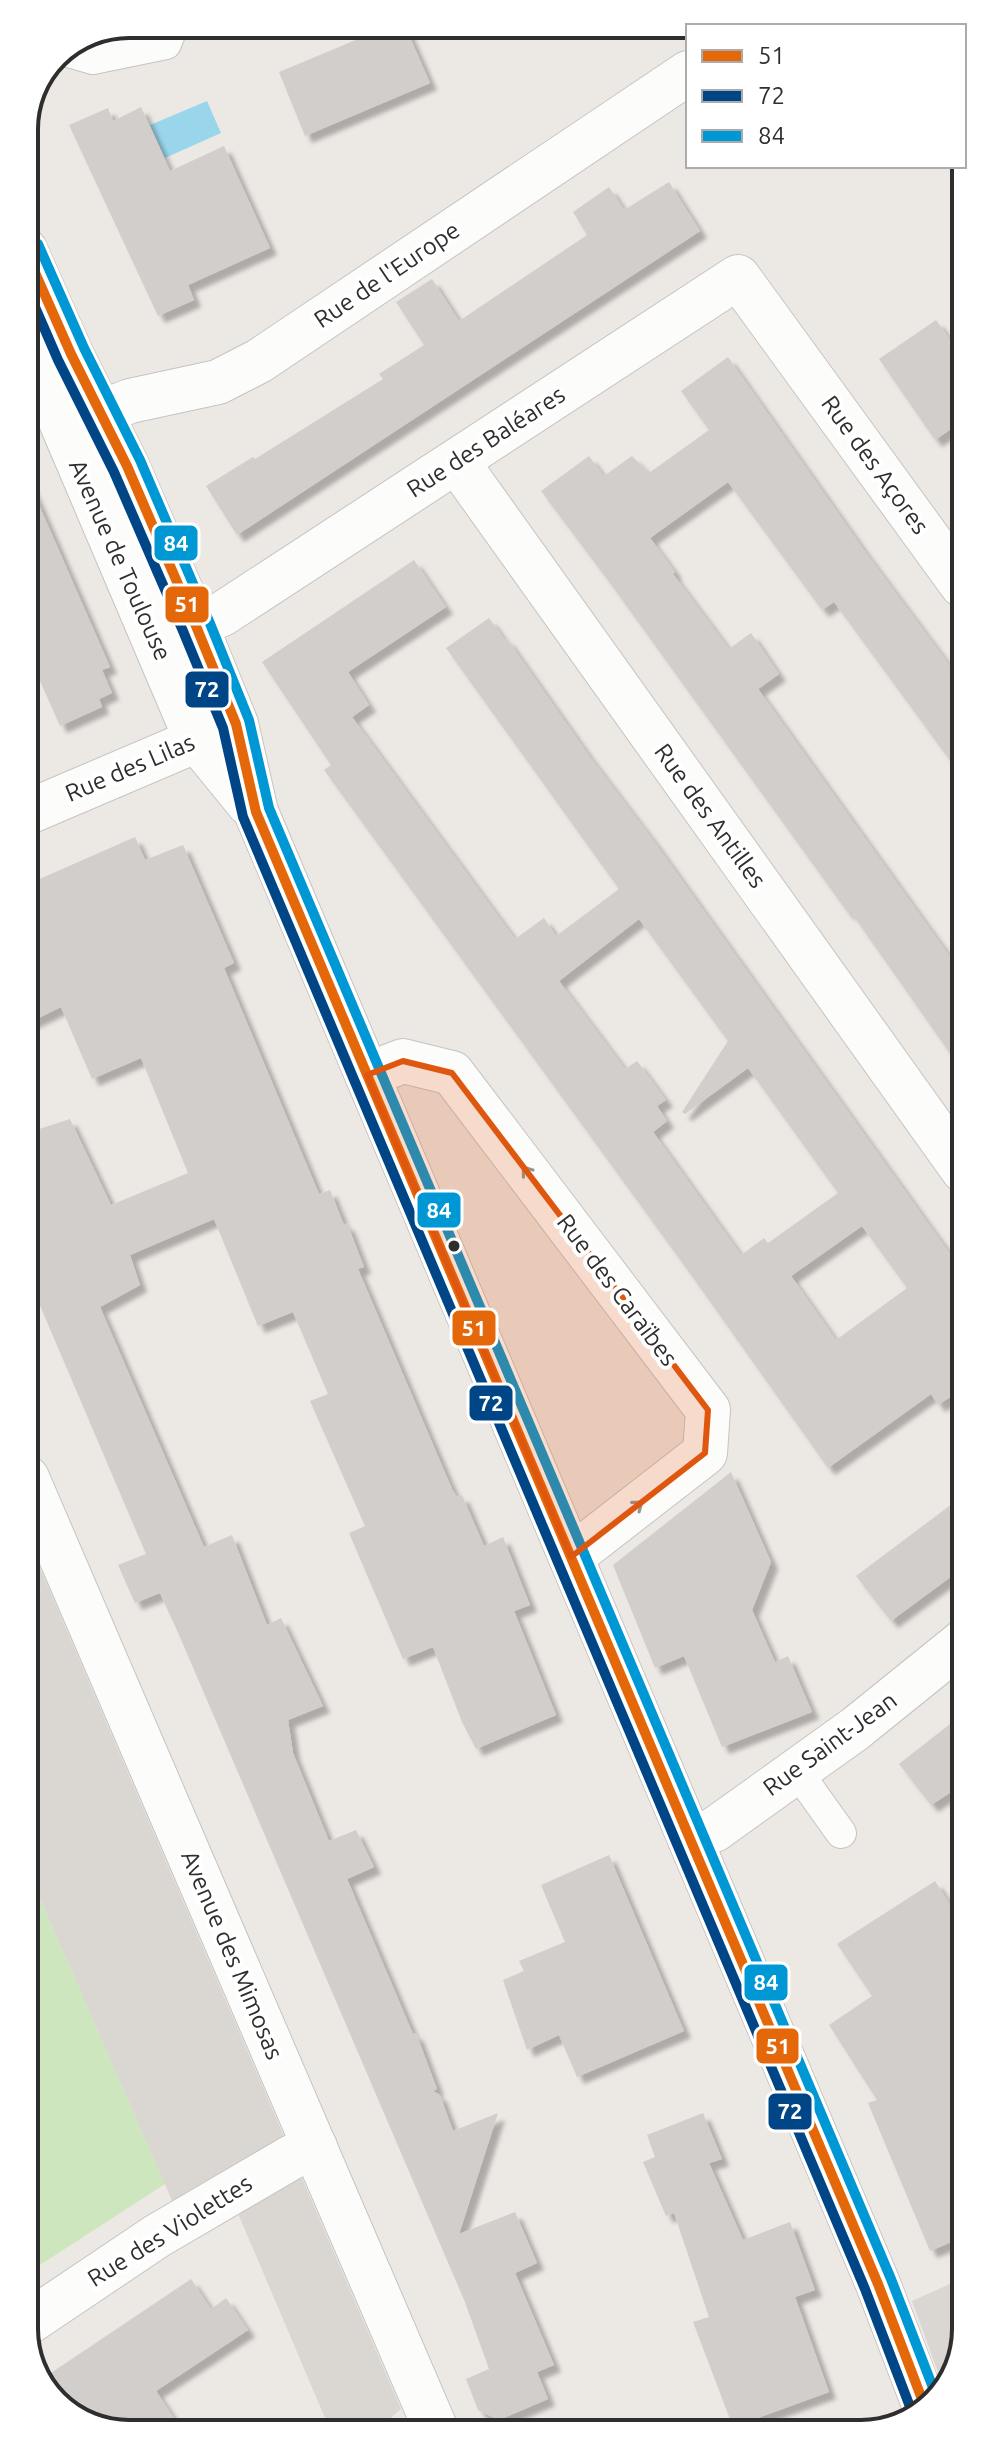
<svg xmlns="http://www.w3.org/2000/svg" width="990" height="2458" viewBox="0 0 990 2458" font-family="Ubuntu,sans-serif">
<defs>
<filter id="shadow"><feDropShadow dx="7" dy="7" stdDeviation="2" flood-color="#0004"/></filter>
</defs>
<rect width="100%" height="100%" fill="#ece8e4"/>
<path fill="#cee6be" d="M28 1871 165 2184 29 2272Z"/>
<g fill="#dad6d2">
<path d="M28 1540 401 2409 375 2432H331L237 2211 181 2221 28 1871Z"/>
<path d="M966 2277V2329L945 2391 912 2301Z"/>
</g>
<path fill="#99d6ec" d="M207 101 221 133 165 158 150 125Z"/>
<g fill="#d1cecb" fill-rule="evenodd" filter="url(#shadow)">
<path d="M394 24H404L430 83 305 136 279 72Z"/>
<path d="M141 107 170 171 224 146 270 248 188 285 194 300 158 316 69 125 108 108 113 121Z"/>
<path d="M669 182 700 231 237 535 206 486 253 457 255 459 383 379 379 374 424 345 396 302 432 279 459 321 587 235 573 212 609 187 624 210Z"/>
<path d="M936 320 961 355V422L935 440 879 359Z"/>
<path d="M728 357 866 553 962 682V777L834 602 822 610 728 482 650 538 675 572 673 574 729 649 751 633 779 674 758 689 963 975V1072L850 911 848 913 610 583 541 491 589 456 604 476 632 456 649 473 709 430 681 391Z"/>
<path d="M25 473 110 667 102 670 112 693 99 699 102 707 60 726 25 647Z"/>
<path d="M414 560 446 607 348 672 369 705 352 717 515 939 544 918 556 936 619 889 446 648 489 618 505 640 507 639 590 757 653 840 963 1272 964 1388 938 1405 931 1394 828 1468 689 1272 324 770 331 765 262 662ZM639 919 728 1041 682 1112 685 1114 748 1068 838 1193 768 1243 764 1238 741 1255 653 1132 667 1121 657 1106 666 1100 637 1061 625 1069 559 981ZM862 1226 907 1288 836 1340 791 1276Z"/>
<path d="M135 837 145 860 183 845 234 963 224 968 319 1194 330 1190 344 1225 347 1223 364 1267 358 1269 452 1489 457 1497 462 1495 484 1546 503 1537 530 1605 514 1611 556 1715 476 1749 462 1722 433 1647 403 1659 349 1533 365 1526 310 1401 328 1394 293 1312 258 1326 214 1219 130 1255 140 1285 100 1307 204 1547 232 1535 267 1625 281 1618 323 1706 288 1720 293 1753 329 1841 356 1830 374 1867 347 1879 413 2034 416 2033 437 2089 433 2091 440 2095 453 2131 498 2113 459 2234 515 2212 537 2263 515 2273 554 2365 537 2372 548 2399 499 2420 478 2410 466 2379 489 2369 465 2302 180 1637 160 1593 135 1603 118 1565 146 1554 27 1275V1133L70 1119 111 1205 188 1173 141 1058 92 1079 61 1007 26 1024V885Z"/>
<path d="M731 1472 771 1562 752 1610 775 1662 788 1656 812 1712 722 1747 684 1656 655 1668 613 1565Z"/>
<path d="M964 1495V1567L891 1621 856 1576Z"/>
<path d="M964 1713 965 1783 931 1805 899 1764Z"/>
<path d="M609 1855 684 2031 577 2077 559 2035 527 2050 503 1980 524 1971 519 1961 565 1942 541 1885Z"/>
<path d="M935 1881 965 1928 966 2236 930 2251 868 2103 877 2100 829 2025 872 1996 837 1944Z"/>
<path d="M703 2113 722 2159 709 2163 743 2240 790 2222 815 2290 795 2297 829 2392 733 2427 693 2322 709 2317 674 2213 666 2216 643 2162 655 2157 647 2135Z"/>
<path d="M191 2279 211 2309 226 2298 248 2330 156 2391 177 2423 158 2434H122L65 2412 42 2379Z"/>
</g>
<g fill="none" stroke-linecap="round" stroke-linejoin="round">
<defs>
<g id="lane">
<path d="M65 51 93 59 166 44 174 24"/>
<path d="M796 1770 841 1833"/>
</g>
<g id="street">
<path d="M758 26 760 24"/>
<path d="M65 427 130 401 218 382 259 361 688 73"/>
<path d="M457 462 963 1170"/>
<path d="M164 641 222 614 239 603 738 277 962 585"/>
<path d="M26 813 230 726"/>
<path d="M367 1075 403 1061 452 1073 708 1410 705 1453 571 1557"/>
<path d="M27 1478 437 2432"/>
<path d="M29 2322 157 2236 292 2157 315 2147"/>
</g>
<g id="secondary">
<path d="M25 250 71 354 127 466 196 626 236 724 256 812 878 2284 925 2407"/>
<path d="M25 337 196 739 249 804"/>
<path d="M690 1839 714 1830 855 1729 964 1641"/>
</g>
</defs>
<use href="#lane" stroke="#c5c4c5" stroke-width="32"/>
<use href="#street" stroke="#c5c4c5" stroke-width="46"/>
<use href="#secondary" stroke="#c5c4c5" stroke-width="46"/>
<use href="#lane" stroke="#fcfcfb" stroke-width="30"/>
<use href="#street" stroke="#fcfcfb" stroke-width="44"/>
<use href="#secondary" stroke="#fcfcfb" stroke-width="44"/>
<defs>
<path id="bus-1" d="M25 250 71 354 127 466 196 626 236 724 256 812 878 2284 925 2407"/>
<path id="bus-2" d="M25 284 58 360 114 472 183 631 223 728 243 817 865 2289 912 2412"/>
<path id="bus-3" d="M38 244 84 348 140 460 209 621 249 720 269 808 891 2279 937 2398"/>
</defs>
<use href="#bus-1" stroke="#fff" stroke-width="16"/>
<use href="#bus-2" stroke="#fff" stroke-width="16"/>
<use href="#bus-3" stroke="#fff" stroke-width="16"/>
<use href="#bus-1" stroke="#e46809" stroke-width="10"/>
<use href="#bus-2" stroke="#004687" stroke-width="10"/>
<use href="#bus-3" stroke="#0098d4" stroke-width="10"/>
</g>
<defs><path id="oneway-shaft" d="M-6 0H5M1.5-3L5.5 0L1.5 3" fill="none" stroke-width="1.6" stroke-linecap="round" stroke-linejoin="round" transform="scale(2)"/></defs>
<g stroke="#959594">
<use href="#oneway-shaft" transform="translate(530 1176) rotate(-127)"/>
<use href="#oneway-shaft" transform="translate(633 1509) rotate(-38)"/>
</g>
<path fill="#df570e" fill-opacity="0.2" stroke="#df570e" stroke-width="6" stroke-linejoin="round" d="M403 1061 452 1073 708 1410 705 1453 571 1557 367 1075Z"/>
<circle fill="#2e2e2e" stroke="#fff" stroke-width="3" cx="454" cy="1246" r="7"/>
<g text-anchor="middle" stroke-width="8" stroke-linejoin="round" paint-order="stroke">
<g font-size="24" fill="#2e2e2e" stroke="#fff">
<text transform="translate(387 275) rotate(-34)" y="8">Rue de l'Europe</text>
<text transform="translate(486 442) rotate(-33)" y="8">Rue des Baléares</text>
<text transform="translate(875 465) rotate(54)" y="8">Rue des Açores</text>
<text transform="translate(120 560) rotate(66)" y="8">Avenue de Toulouse</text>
<text transform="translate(130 768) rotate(-23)" y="8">Rue des Lilas</text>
<text transform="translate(710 816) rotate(54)" y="8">Rue des Antilles</text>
<text transform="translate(617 1290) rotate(53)" y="8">Rue des Caraïbes</text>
<text transform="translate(830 1744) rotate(-36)" y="8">Rue Saint-Jean</text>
<text transform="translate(232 1955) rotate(67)" y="8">Avenue des Mimosas</text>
<text transform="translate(170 2231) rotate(-32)" y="8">Rue des Violettes</text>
</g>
</g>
<path d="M0 0H990V2458H0ZM129 38H861A91 91 0 0 1 952 129V2329A91 91 0 0 1 861 2420H129A91 91 0 0 1 38 2329V129A91 91 0 0 1 129 38Z" fill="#fff" fill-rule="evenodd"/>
<path fill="none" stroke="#2e2e2e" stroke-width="4" d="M129 38H861A91 91 0 0 1 952 129V2329A91 91 0 0 1 861 2420H129A91 91 0 0 1 38 2329V129A91 91 0 0 1 129 38Z"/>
<g stroke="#fff" stroke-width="3">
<rect x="153" y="524" width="46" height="38" rx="8" fill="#0098d4"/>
<rect x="164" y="585" width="46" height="39" rx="8" fill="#e46809"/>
<rect x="184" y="670" width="46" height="39" rx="8" fill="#004687"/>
<rect x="416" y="1191" width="46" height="38" rx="8" fill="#0098d4"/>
<rect x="451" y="1309" width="46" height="38" rx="8" fill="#e46809"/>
<rect x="468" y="1384" width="46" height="38" rx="8" fill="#004687"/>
<rect x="743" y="1963" width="46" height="39" rx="8" fill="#0098d4"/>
<rect x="755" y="2027" width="45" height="38" rx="8" fill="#e46809"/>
<rect x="767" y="2092" width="46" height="39" rx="8" fill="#004687"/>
</g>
<g font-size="22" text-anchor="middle" font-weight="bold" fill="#fff">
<text x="176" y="551">84</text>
<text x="187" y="612">51</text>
<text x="207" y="697">72</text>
<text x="439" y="1218">84</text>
<text x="474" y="1336">51</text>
<text x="491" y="1411">72</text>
<text x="766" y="1990">84</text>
<text x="778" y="2054">51</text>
<text x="790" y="2119">72</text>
</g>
<rect x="686" y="24" width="280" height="144" fill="#ffffff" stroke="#ababab" stroke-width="2"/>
<rect x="702" y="50" width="40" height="12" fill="#e46809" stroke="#ababab" stroke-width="2"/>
<text x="758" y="64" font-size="24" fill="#2e2e2e">51</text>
<rect x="702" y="90" width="40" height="12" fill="#004687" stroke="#ababab" stroke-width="2"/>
<text x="758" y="104" font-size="24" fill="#2e2e2e">72</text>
<rect x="702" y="130" width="40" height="12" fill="#0098d4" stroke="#ababab" stroke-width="2"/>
<text x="758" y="144" font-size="24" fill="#2e2e2e">84</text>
</svg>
